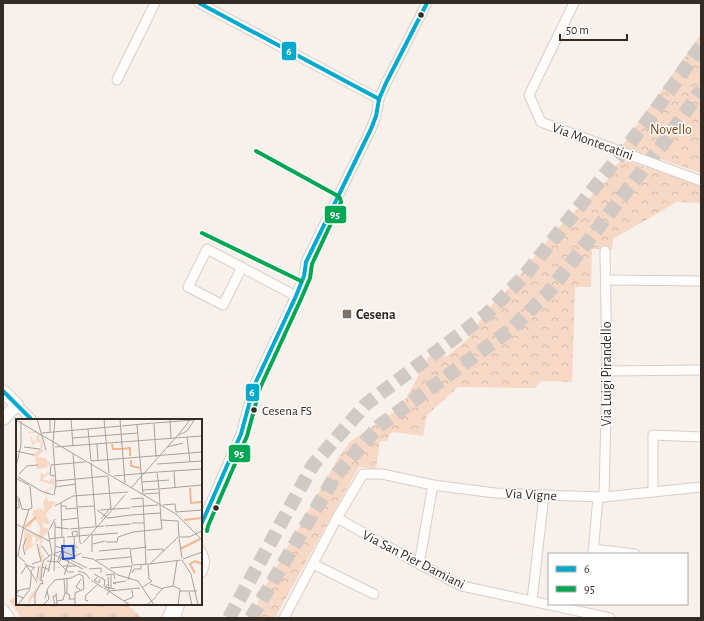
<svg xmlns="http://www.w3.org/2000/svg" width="704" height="621" viewBox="0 0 704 621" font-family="'Alegreya Sans',sans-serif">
<defs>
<pattern id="grass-tufts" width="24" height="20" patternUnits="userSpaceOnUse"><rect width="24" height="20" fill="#f7d8c5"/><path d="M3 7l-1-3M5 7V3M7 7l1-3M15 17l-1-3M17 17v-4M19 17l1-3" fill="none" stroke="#d4baa9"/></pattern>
<pattern id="park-crowns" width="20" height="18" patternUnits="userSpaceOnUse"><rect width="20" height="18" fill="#f7d8c5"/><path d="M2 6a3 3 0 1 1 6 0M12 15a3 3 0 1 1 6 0" fill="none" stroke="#d4baa9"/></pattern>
</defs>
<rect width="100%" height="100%" fill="#f8f0eb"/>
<path fill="url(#grass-tufts)" d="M17 596V604H43L46 606 50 604H127L142 618H22L9 601Z"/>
<g fill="url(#park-crowns)">
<path d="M701 34V173L622 146Z"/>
<path d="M621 161H628L701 185V203L677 202 613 239 612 250 592 249 591 287H575L572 382 541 381 535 388 458 387 427 415 423 436 393 432 389 435 387 441H380L376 469 359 467 275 618H256L257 605 263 591 340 455 351 441 401 407 432 351 446 357 468 339 471 333 493 303 504 294 556 230 617 171 614 167Z"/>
</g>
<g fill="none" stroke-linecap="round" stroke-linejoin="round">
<g stroke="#d1c9c3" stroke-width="14" stroke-dasharray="14 7" stroke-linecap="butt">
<path d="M229 618 313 465 366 404 487 314 525 275 652 115 701 46"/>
<path d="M251 618 336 475 379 426 510 330 548 293 668 137 701 90"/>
</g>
<defs>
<g id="minor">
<path d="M199 3 379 99"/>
<path d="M574 3 529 95 541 122 701 181"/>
<path d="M117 80 155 3"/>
<path d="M242 267 223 305 188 287 207 249 296 296"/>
<path d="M606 280 701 281"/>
<path d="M607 371 701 370"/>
<path d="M17 405 32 420"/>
<path d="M653 492V435L701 437"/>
<path d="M604 497 607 371 605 251"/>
<path d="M337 518 419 564 462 586 610 618"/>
<path d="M201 525 241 434 254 386 296 296 304 276 306 262 371 129 376 116 379 99 386 83 427 3"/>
<path d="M593 549 635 554"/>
<path d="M201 551C205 559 206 565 201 573"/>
<path d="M593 554 598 497"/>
<path d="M313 564 374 594"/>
<path d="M419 564 433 485"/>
<path d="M532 601 544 495"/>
<path d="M167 618 173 604"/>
<path d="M175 618 180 604"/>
<path d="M284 618 337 518 363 474H382L433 485 495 493 544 495 604 497 701 487"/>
</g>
<g id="secondary">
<path d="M3 391 17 405 3 419"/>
<path d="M3 611 8 618"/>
</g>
</defs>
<use href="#minor" stroke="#d6cec9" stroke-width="11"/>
<use href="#secondary" stroke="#d6cec9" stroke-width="14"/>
<use href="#minor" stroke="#fefdfc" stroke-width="9"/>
<use href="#secondary" stroke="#fefdfc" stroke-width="12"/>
<defs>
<g id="bus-1">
<path d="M199 3 379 99"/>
<path d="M3 391 32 420"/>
<path d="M201 525 241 434 254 386 296 296 304 276 306 262 371 129 376 116 379 99 386 83 427 3"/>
</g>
<g id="bus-2">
<path d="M202 233 301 281"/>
<path d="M207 531 208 526 247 436 260 388 301 299 310 278 312 264 341 202 340 198 338 196 256 151"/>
</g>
</defs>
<use href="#bus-1" stroke="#fff" stroke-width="7"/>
<use href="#bus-2" stroke="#fff" stroke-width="7"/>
<use href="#bus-1" stroke="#00a9ce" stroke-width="4"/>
<use href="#bus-2" stroke="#00a651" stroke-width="4"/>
</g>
<g fill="#352b25" stroke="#fff" stroke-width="1.5">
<circle cx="421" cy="15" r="3.5"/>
<circle cx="254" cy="410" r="3.5"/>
<circle cx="216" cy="508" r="3.5"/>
</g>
<rect fill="#79706a" stroke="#fff" stroke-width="1.5" x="342" y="309" width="10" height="10" rx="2"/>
<g text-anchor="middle" stroke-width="3" stroke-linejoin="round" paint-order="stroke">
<g font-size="13" fill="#352b25" stroke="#fff" text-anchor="start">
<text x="262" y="415">Cesena FS</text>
</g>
<g font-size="14" fill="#7d451c" stroke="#fff">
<text x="671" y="134">Novello</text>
</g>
<g font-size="14" fill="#352b25" stroke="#fff">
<text transform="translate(593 141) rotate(20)" y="5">Via Montecatini</text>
<text transform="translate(606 374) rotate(-90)" y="5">Via Luigi Pirandello</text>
<text transform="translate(531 494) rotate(3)" y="5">Via Vigne</text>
<text transform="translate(414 559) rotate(27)" y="5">Via San Pier Damiani</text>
</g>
<g font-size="14" font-weight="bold" fill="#352b25" stroke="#fff" text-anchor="start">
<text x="356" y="319">Cesena</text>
</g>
</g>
<g transform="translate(16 419)">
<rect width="186" height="186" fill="#f8f0eb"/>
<path d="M18 12 25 16 22 18 27 24 26 32 29 31 20 38 30 39 29 31H30V40L37 41 30 40 35 46 30 48 33 54 26 61H31L33 63 37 57 40 66 31 72 33 74 30 75 32 82H38L39 85 30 95 34 106 27 104V108L33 110 25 121 28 123 25 125 28 129 24 127 25 135 28 136 26 146 24 138 26 149 25 163 22 161 19 179 17 178 12 186 13 177H15L17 173 16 172 18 173 22 164 25 143 21 127 23 130 24 120 19 125 20 118 9 112 7 115 9 111 23 117 24 108 19 100 13 110V106L9 109H8L12 105 10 103 15 104 19 98 13 94 16 96 18 90 24 91 18 87 29 92 27 84 30 79V73L28 77V73H25L24 71 28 73 39 66 24 62 25 53 28 56 32 53 30 49 20 50 21 41 19 44 20 39 16 36 24 30H15H24L25 25 21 22 17 27 15 23V17L17 22 19 23 22 14H11Z" fill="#f7d8c5"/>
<path d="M8 112 17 117 15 124 19 125 9 133Z" fill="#f7d8c5"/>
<path fill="none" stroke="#f4b68c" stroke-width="2" d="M96 25 97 30H106M107 30 114 29V37M115 41V47L124 49M174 69 175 84 185 83M168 101 186 99M9 108 20 98M164 130 184 120M179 154 174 145 179 142 186 145"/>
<path fill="none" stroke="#aaa19c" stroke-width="1" d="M21 0 30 31M55 0 57 27M88 0 93 54M104 0 109 64M154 0 155 19M0 1 160 95 186 121M138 4 178 1M138 4 140 38M121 6 127 75M106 7 137 4M72 10 75 42M34 13V0M26 14 105 7M162 16 174 1M163 16 171 12 179 0M171 18 174 43M56 19 122 14M81 25 82 42M8 28 24 30M39 28 186 17M151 28 167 24M0 32 18 36M57 35 64 124 66 125M75 42 186 33M75 44 80 107M141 45 186 42M0 48 5 26V2M158 52 159 68M141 53 143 70M142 53 186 50M3 55 11 47 22 46M39 57 34 56 35 46 69 43M98 57 141 53M2 58 25 72 37 76M1 60 13 66M40 62 92 57 95 90M126 63 153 61M39 68 60 65M115 69 162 16M143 70 145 101 162 102 163 118M143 70 186 66M126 71 142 70M128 75 143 74M38 76 40 66 37 25 39 0M0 77 3 79 6 90 13 91M115 80 127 79 130 145M0 81H3V89H0M45 84 46 118M147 86 159 85 160 93 186 91M39 87 57 77 112 73M45 87H50V90L62 89M62 88 78 87M115 88 142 86M81 91 92 99 115 96M84 91 114 89M115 96 145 94M85 100 95 88M46 101 62 99M39 103V127L48 130 49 127M116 104H129M0 105 33 122M89 107 115 105M39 108 53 110M54 110 88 107M33 111 39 100M32 112 36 135M76 115V133M89 115 102 114M76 116 89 115M48 118V127L58 126 62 129M51 118 73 116M57 118 56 113 61 112V117M58 118 59 133M163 118H173L186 112M163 119 166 139M33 120 48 118M90 123H101L102 118 117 113 146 110 145 101M67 124 109 76M77 125 89 122M25 128H27L33 137M115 130 131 128M131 131 147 130V133M83 132 114 129 116 145M39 134 46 132 56 136M0 135 9 143M37 135 67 150M2 136 8 106 13 90 16 89 14 67M9 136 7 128 10 119M66 138 77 140 102 156 122 162 138 186M167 140 186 133M55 141 71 149M80 141 115 138M166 141 175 155 182 186M31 142 42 143 52 153H58M51 142 65 134M41 143 46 132M9 144 21 163M43 144 48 133M16 145 25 142 21 125M134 145 165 141M116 146 134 145 162 118M47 147H60M26 148 28 141 36 135M94 149 116 147M73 150 85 149V154M38 152 39 128M62 152 69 154 74 160M32 153 36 136M116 154 118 150H125V146M5 155 11 146 18 149M78 155 89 161 88 168M48 156 53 143M90 156 98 155 99 160M95 156V169M27 158 30 146M82 158 78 161 83 164 84 160M92 158 93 171M15 160V152L19 148M21 160 23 147M48 160 49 174 54 176 53 180H59M39 161 55 159 63 155M75 161 87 169M112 161 116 147M25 162 26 148 34 151M92 165 89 168 99 170M100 165 97 164 110 162M134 165 147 170M157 167 164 170 162 186M127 168 136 162 133 160 132 146M88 169 114 186M64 171 60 168 65 160M0 172 14 169 15 160M2 172 0 176 8 179M164 172H181M173 173 176 186M40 174 41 186M51 174V160M91 176 93 172 124 169M140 177 147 169 157 167 161 142M29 179 32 169 39 161M41 182 47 181 49 174M72 182 69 181 70 176 81 166M108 182 117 178 116 171M2 186 14 170M19 186V175L25 164 27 165 26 161M27 186 33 180 31 172M39 186 37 177H40M59 186V174L68 170 67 157 63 155M131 186 140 178"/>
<path fill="#1d4ed8" fill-opacity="0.15" stroke="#1d4ed8" stroke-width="2" d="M46 127H57L58 139 47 140Z"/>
<rect width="186" height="186" fill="none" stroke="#352b25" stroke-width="2"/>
</g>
<g stroke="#fff" stroke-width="1.5">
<rect x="281" y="41" width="16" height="20" rx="4" fill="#00a9ce"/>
<rect x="324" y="205" width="23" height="19" rx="4" fill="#00a651"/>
<rect x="245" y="383" width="15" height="19" rx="4" fill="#00a9ce"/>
<rect x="228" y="444" width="23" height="19" rx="4" fill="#00a651"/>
</g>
<g font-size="11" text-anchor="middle" font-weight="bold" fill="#fff">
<text x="289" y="55">6</text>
<text x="335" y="218">95</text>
<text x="252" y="396">6</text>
<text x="239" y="457">95</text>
</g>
<rect width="704" height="621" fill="none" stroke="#352b25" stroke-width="8"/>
<rect x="548" y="553" width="140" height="52" fill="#ffffff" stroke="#aeaaa8"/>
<rect x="556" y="566" width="20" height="6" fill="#00a9ce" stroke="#aeaaa8"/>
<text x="584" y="573" font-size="12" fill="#352b25">6</text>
<rect x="556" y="586" width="20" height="6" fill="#00a651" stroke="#aeaaa8"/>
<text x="584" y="593" font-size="12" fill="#352b25">95</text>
<path d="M560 34v6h67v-6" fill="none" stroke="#352b25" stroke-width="2"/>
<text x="566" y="34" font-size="12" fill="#352b25" stroke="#ffffff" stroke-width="3" paint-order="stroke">50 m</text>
</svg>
